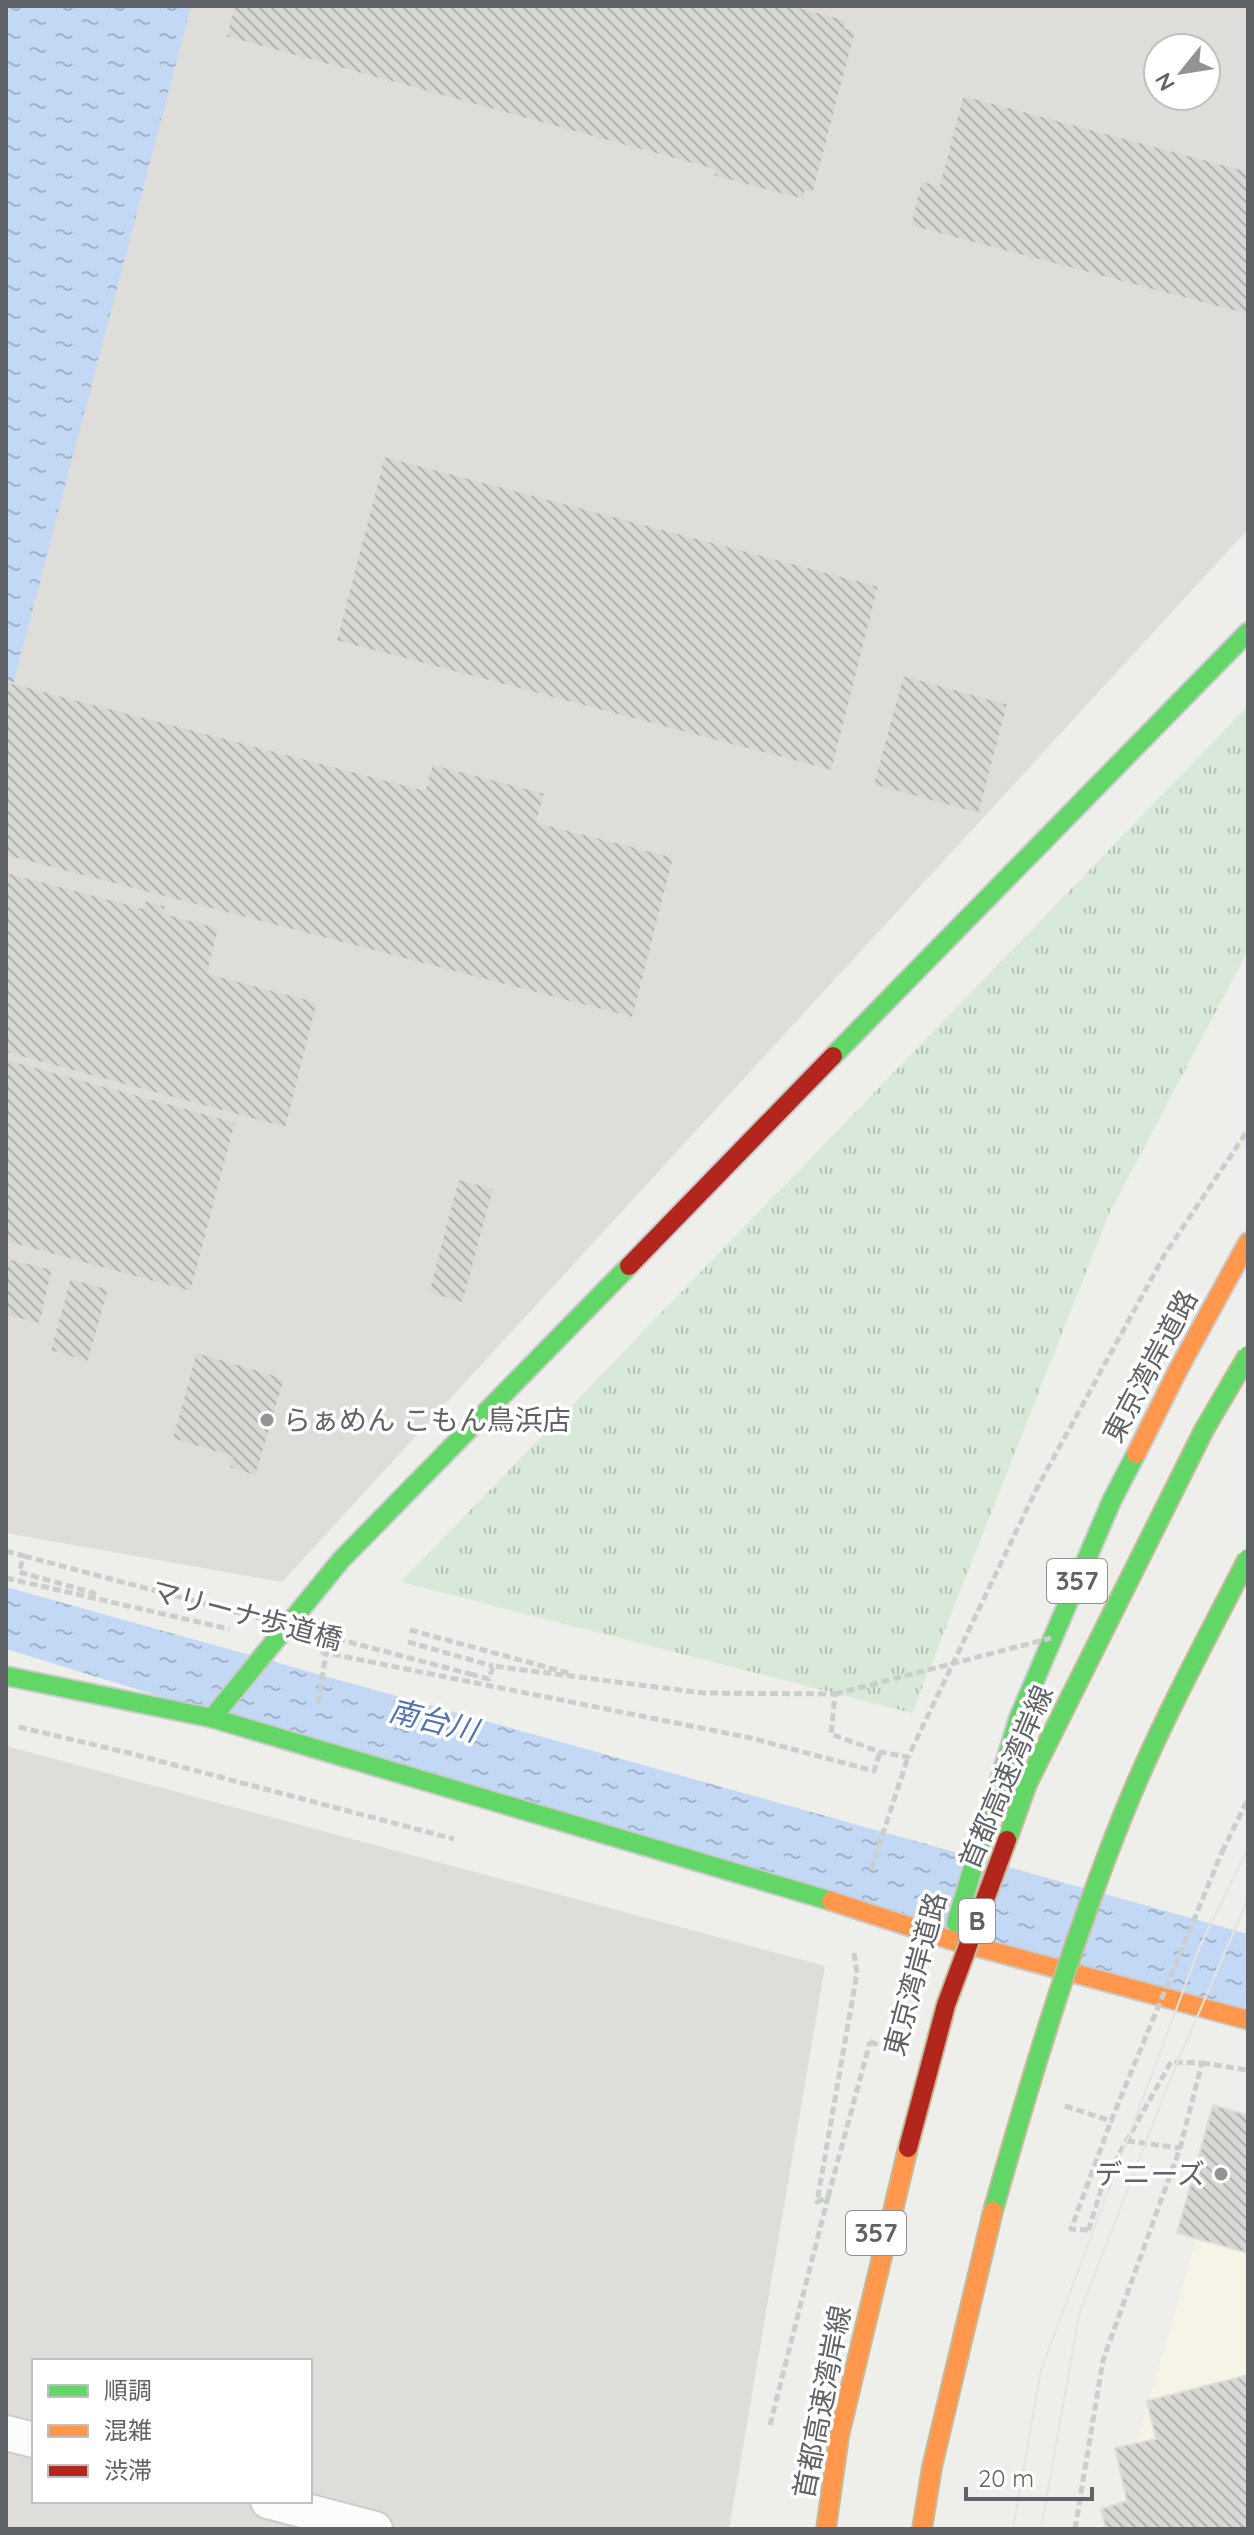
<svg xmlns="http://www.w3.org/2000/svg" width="1254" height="2535" viewBox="0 0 1254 2535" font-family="Quicksand,'Noto Sans JP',sans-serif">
<defs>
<pattern id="park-tufts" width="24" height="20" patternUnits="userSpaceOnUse" patternTransform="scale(2)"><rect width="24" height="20" fill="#d9e9d9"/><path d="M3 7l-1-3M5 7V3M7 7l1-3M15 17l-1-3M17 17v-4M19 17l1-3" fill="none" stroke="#b3c0b4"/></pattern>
<pattern id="water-ripples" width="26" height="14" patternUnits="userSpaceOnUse" patternTransform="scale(2)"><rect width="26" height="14" fill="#c3d8f4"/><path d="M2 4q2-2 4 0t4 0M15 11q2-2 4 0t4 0" fill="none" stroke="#a2b3c9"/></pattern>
<pattern id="building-back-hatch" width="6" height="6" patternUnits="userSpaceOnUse" patternTransform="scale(2)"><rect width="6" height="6" fill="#d7d7d3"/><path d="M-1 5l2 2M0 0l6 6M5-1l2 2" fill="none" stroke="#b2b2af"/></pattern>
</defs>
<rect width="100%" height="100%" fill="#eeeeea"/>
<path fill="#f6f4e6" d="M1223 2148 1248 2153V2529H1120L1123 2489Z"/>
<g fill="#deddda" fill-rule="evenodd">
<path d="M185 6H1248V529L282 1582 6 1533V700ZM1158 48H1206V96H1158Z"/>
<path d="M6 1746 825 1966 729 2529H6ZM34 2361H310V2501H34Z"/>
</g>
<path fill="url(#park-tufts)" d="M1248 706V950L1109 1214 912 1713 401 1582Z"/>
<g fill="url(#water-ripples)">
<path d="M6 6H191L6 711Z"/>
<path d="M6 1587 1248 1934V2020L951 1940 6 1649Z"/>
</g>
<g fill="url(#building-back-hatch)" stroke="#deddd9" stroke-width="2">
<path d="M234 6H794L847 20 845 28 856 31 813 194 805 192 804 200 713 176 715 170 226 37Z"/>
<path d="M963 95 1248 171V315L910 226 921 181 939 185Z"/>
<path d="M384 456 879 586 832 771 336 641Z"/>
<path d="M903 675 1008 704 979 814 873 785Z"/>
<path d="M8 682 425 790 432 764 545 793 537 822 674 857 633 1018 6 856V690Z"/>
<path d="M6 872 143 908 145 900 166 906 164 913 219 928 208 973 318 1002 286 1128 6 1053Z"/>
<path d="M6 1059 236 1122 191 1292 6 1242Z"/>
<path d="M458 1179 494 1188 463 1303 428 1293Z"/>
<path d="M6 1258 53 1269 40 1324 6 1316Z"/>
<path d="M70 1278 109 1289 88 1362 50 1351Z"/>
<path d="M196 1352 285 1378 256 1476 229 1468 232 1457 172 1439Z"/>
<path d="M1213 2105 1248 2115V2253L1177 2233Z"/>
<path d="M1248 2375V2529H1106L1101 2509 1127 2501 1115 2448 1156 2439 1147 2401Z"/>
</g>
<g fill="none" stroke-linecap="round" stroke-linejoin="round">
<defs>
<g id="street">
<path d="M6 2433 34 2440"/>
<path d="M268 2501 375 2529"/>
</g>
<g id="fast">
<path d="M833 1056 1248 632"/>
<path d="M6 1676 212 1718 831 1901"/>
<path d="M212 1718 341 1560 629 1266"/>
<path d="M956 1923 1019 1717 1112 1500 1136 1454"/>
</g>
<g id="slow">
<path d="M1136 1454 1179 1368 1248 1242"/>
<path d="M831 1901 951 1940 1248 2020"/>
</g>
<path id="jam" d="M629 1266 833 1056"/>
</defs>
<use href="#street" stroke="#cbcccb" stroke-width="38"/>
<use href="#fast" stroke="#cacaca" stroke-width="22"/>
<use href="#slow" stroke="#cacaca" stroke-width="22"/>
<use href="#jam" stroke="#cacaca" stroke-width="22"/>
<g stroke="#cacfcd" stroke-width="5" stroke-dasharray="8 4" stroke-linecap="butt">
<path d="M6 1551 24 1556 19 1572 94 1593 93 1598"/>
<path d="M6 1578 229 1629"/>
<path d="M410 1630 568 1673"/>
<path d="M408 1642 493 1666"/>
<path d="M321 1652 751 1738 874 1771 880 1752"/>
<path d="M470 1674 489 1679 493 1666 703 1693 835 1694 831 1734 880 1752 908 1757 1037 1488 1165 1254 1248 1130"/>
<path d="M318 1704 326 1653"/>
<path d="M19 1727 133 1754 454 1839"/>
<path d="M1222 1852 1248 1799"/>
<path d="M871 1870 908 1757"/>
<path d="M1202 2063 1248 2070"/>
<path d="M1127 2141 1180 2148"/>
<path d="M828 2197 870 2042"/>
<path d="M1088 2230 1071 2229 1111 2121"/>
<path d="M770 2425 828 2197 817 2202 857 1973 854 1953"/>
<path d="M1075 2529 1103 2360 1180 2148 1202 2063 1171 2062 1103 2183 1088 2232"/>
</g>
<use href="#street" stroke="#fcfcfc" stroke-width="34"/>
<use href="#fast" stroke="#63d668" stroke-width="18"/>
<use href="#slow" stroke="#ff974d" stroke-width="18"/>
<use href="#jam" stroke="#b3261e" stroke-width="18"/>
<g stroke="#e4e4e3" stroke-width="2">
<path d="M1013 2529 1041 2370 1200 1946 1248 1848"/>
<path d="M1041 2529 1079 2315 1172 2075 1248 1899"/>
</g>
<defs>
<g id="fast-bridge">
<path d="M1007 1840 1027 1784 1204 1430 1248 1355"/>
<path d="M993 2211C1030 2081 1069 1951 1119 1825 1155 1733 1203 1646 1248 1558"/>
</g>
<g id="slow-bridge">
<path d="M826 2529 839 2436 908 2148"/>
<path d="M922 2529 932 2467 993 2211"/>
</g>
<path id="jam-bridge" d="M908 2148 946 2005 1007 1840"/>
</defs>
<use href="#fast-bridge" stroke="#c4bc99" stroke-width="22" stroke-linecap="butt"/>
<use href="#slow-bridge" stroke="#c4bc99" stroke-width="22" stroke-linecap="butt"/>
<use href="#jam-bridge" stroke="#c4bc99" stroke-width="22" stroke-linecap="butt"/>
<g stroke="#cacfcd" stroke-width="5" stroke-dasharray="8 4" stroke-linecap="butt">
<path d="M24 1556 470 1674"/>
<path d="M835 1694 1051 1638"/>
<path d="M870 2042 892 2049"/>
<path d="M1065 2106 1111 2121 1222 1852"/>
</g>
<use href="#fast-bridge" stroke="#63d668" stroke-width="18"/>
<use href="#slow-bridge" stroke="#ff974d" stroke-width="18"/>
<use href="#jam-bridge" stroke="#b3261e" stroke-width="18"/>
</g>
<g fill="#919395" stroke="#fff" stroke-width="3">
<circle cx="267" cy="1420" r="8"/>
<circle cx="1221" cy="2174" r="8"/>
</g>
<g text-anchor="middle" stroke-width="7" stroke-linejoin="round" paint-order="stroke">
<g fill="#fff" stroke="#8f9195" stroke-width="2">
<rect x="1047" y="1559" width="60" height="44" rx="6"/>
<rect x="959" y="1899" width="36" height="44" rx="6"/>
<rect x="846" y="2211" width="60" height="44" rx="6"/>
</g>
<g font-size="26" font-weight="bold" fill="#5f6267">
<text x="1077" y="1590">357</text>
<text x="977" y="1930">B</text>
<text x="876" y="2242">357</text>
</g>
<g font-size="28" fill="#5f6267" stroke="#fff">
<text transform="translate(1150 1366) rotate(-62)" y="10">東京湾岸道路</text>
<text transform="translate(247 1615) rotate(15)" y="10">マリーナ歩道橋</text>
<text transform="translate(1006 1777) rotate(-67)" y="10">首都高速湾岸線</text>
<text transform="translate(915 1974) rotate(-75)" y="10">東京湾岸道路</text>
<text transform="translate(822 2402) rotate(-79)" y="10">首都高速湾岸線</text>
</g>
<g font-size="28" fill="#5f6267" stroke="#fff" text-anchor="start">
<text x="283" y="1430">らぁめん こもん鳥浜店</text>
<text x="1205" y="2184" text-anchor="end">デニーズ</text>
</g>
<g font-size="30" font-style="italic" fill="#5073b2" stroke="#fff">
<text transform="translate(433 1721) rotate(14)" y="10">南台川</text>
</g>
</g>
<rect width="1254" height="2535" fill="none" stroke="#5f6267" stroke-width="16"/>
<rect x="32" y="2359" width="280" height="144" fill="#ffffff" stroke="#bfc0c2" stroke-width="2"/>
<rect x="48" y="2385" width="40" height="12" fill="#63d668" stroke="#bfc0c2" stroke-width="2"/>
<text x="104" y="2399" font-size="24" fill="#5f6267">順調</text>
<rect x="48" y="2425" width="40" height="12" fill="#ff974d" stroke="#bfc0c2" stroke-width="2"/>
<text x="104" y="2439" font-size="24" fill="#5f6267">混雑</text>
<rect x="48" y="2465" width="40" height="12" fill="#b3261e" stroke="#bfc0c2" stroke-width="2"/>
<text x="104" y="2479" font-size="24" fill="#5f6267">渋滞</text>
<g transform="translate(1182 72) rotate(240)"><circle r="38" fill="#ffffff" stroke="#bfc0c2" stroke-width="2"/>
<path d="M0-6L14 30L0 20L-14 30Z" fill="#919395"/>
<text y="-12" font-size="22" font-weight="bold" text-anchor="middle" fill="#5f6267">N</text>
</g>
<path d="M966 2487v12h126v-12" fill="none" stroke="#5f6267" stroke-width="4"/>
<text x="978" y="2487" font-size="24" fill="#5f6267" stroke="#ffffff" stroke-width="6" paint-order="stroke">20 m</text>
</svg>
